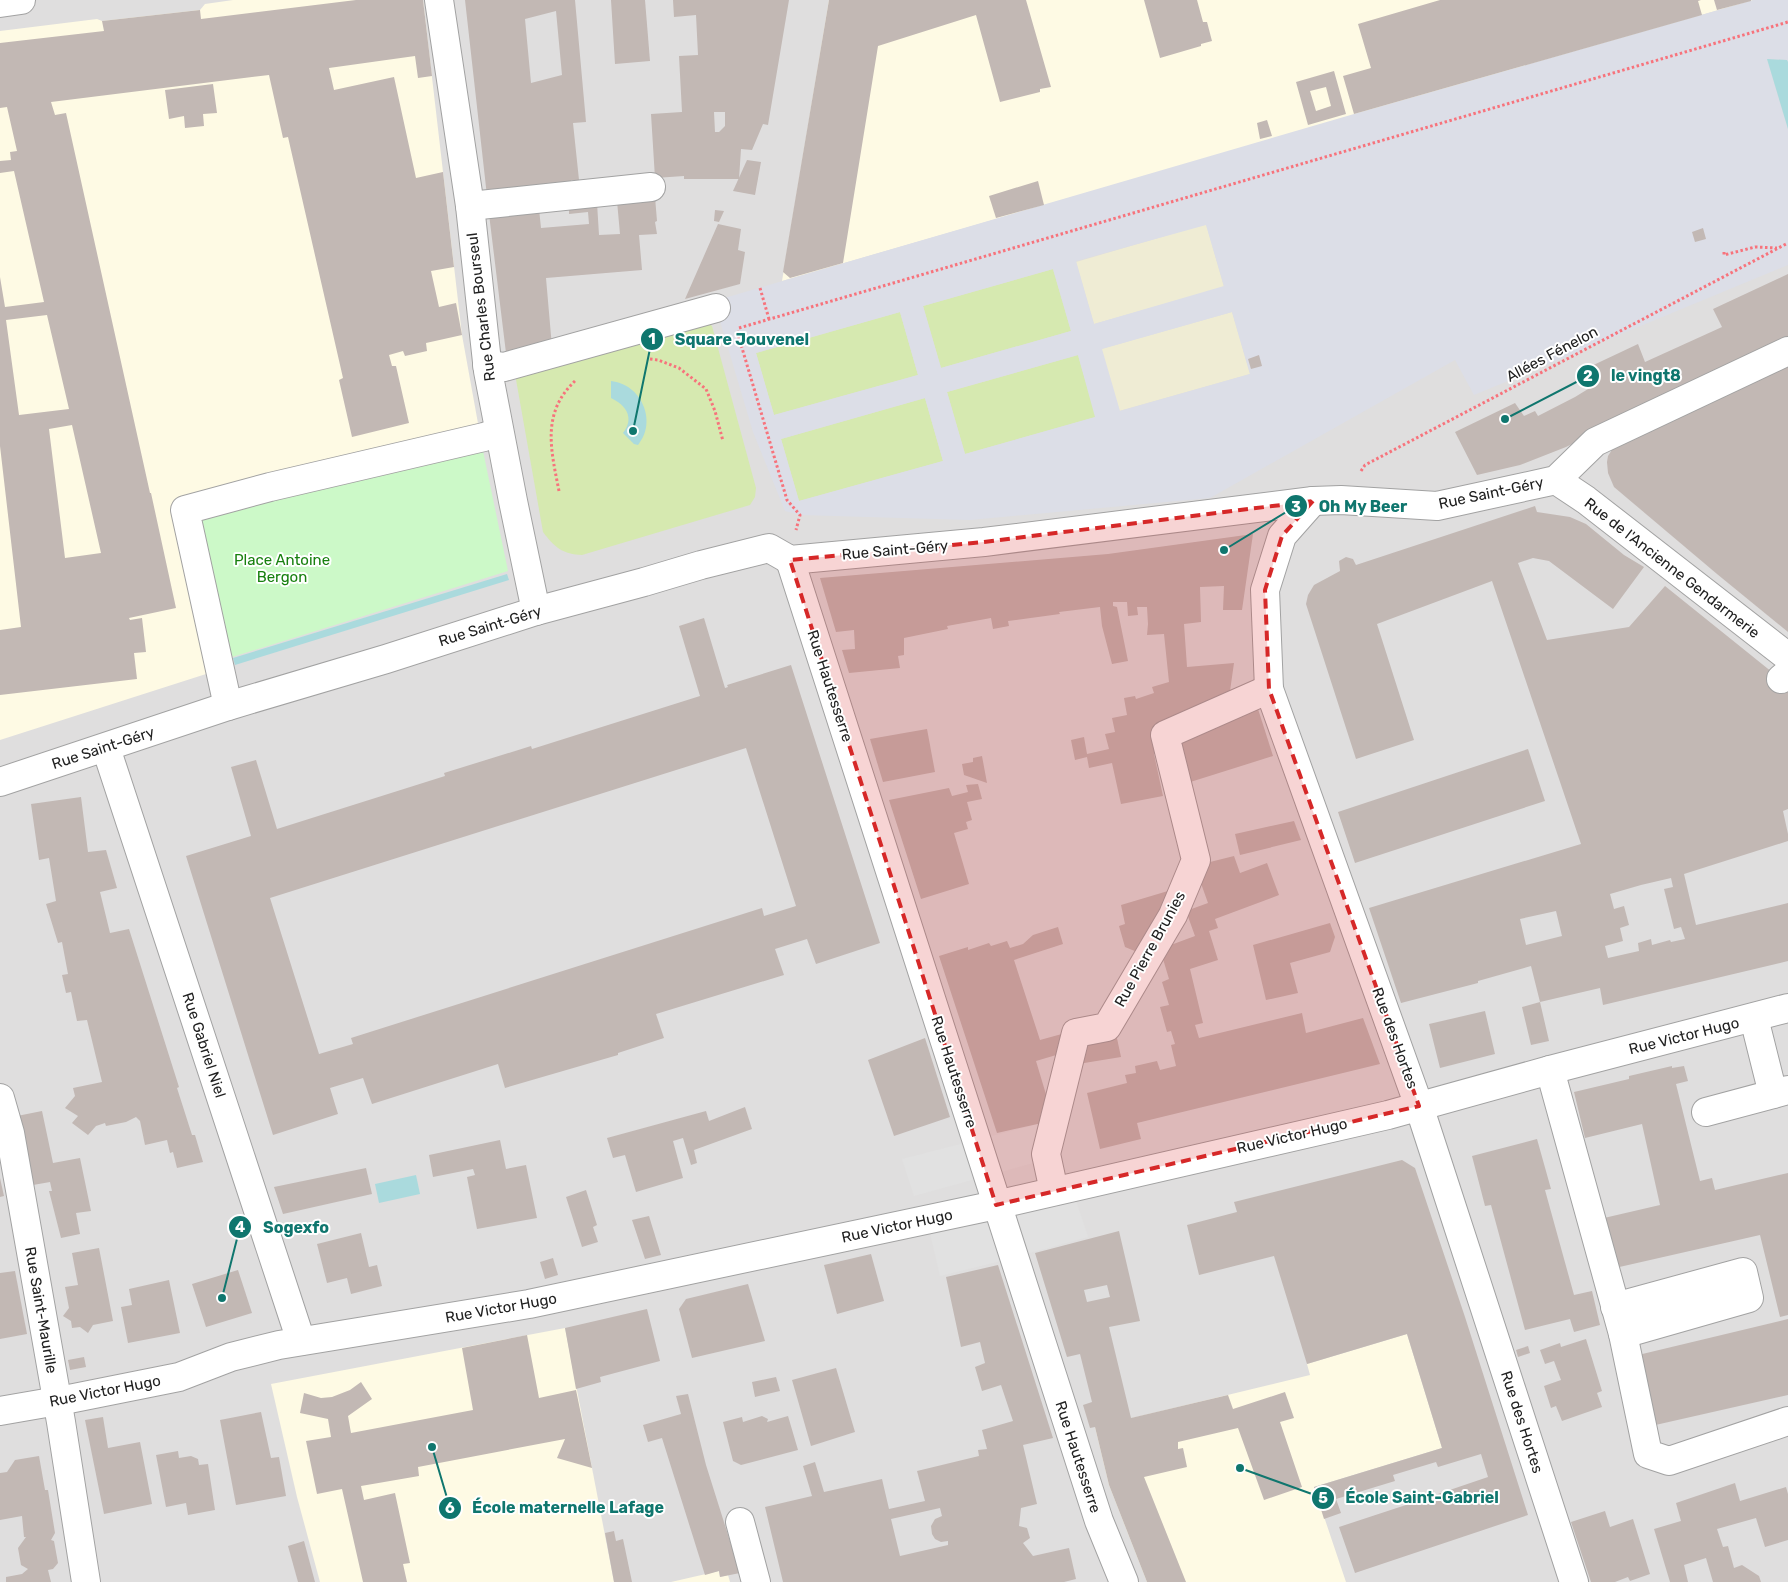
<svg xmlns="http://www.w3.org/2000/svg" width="1788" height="1582" viewBox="0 0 1788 1582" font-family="Rubik,sans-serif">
<rect width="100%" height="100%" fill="#f1ede8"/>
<rect fill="#dfdede" x="0" y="0" width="1788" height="1582"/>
<g fill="#fefae4">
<path d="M233 0H423L462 335 483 451 197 514 231 666 0 740V31L97 19 102 21 200 10 205 4Z"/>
<path d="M829 0H1753L782 281Z"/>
<path d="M565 1328 614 1582H320L297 1497 271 1384Z"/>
<path d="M1407 1334 1442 1448 1314 1487 1346 1582H1147L1109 1485 1095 1427 1310 1375 1307 1364Z"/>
<path d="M719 1571 720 1577 728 1575 730 1582H671Z"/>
</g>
<g fill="#efecd4">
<path d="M1206 224 1224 287 1094 324 1076 262Z"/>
<path d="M1232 312 1250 374 1119 411 1101 349Z"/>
</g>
<g fill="#d6e9b0">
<path d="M1053 269 1071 331 941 368 923 306Z"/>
<path d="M900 312 918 375 774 415 756 353Z"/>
<path d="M705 320 712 326 756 488 755 497 750 505 582 555C563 554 555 548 543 532L515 374Z"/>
<path d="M1078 355 1096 417 965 454 947 392Z"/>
<path d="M925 398 943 461 799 501 781 439Z"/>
</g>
<path fill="#ccf9c8" d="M483 451 508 571 229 658 197 514Z"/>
<g fill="#e1e1e1">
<path d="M1042 1123 1051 1158 914 1196 902 1159Z"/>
<path d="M1074 1195 1088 1237 997 1262 940 1276 930 1233Z"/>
</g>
<path fill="#dcdee7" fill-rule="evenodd" d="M1754 0H1788V62L1787 60 1767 59 1788 129V265L1474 395 1455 360 1210 498 970 520 800 515 785 511 753 432 714 301 1354 114ZM1206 225 1224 286 1094 324 1076 261ZM1053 269 1071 331 941 368 923 306ZM900 312 918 375 774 415 756 353ZM1232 312 1250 374 1120 411 1102 349ZM1078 355 1095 417 965 454 947 392ZM925 398 943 461 799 501 781 439Z"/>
<g fill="#aadadd">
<path d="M1767 59 1787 60 1788 62V129Z"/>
<path d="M611 381C641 384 658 421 638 445L634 444 623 433C635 418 626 405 611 398Z"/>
<path d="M507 574 509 580 235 665 233 658Z"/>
<path d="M416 1175 420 1194 379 1203 375 1184Z"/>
</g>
<g fill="#c2b8b4" fill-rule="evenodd">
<path d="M356 0H423L432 76 418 78 415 56 329 68 334 90 394 77 416 178 443 172 454 267 431 271 439 307 456 303 462 335 426 343 427 351 405 356 403 351 389 355 392 366H396L409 423 352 437 339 380 343 378 288 137 283 138 269 75 51 102 55 115 66 113 150 493H151L176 608 129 618 130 620 142 618 146 652 134 653 137 679 0 695V630L21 627 0 446V277L5 307 44 302 14 171 0 173V161L11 160 10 152 17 151 7 107 0 108V43L104 31 102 21 200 10 201 19ZM47 315 69 409 19 415 6 320ZM72 425 101 553 65 558 49 429Z"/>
<path d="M465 0H575L586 122 573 123 579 180H571V186L487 196ZM556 11 562 75 531 83 525 19Z"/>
<path d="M611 0H645L650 61 615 64Z"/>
<path d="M673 0H789L768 125 763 124 752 150 741 149 739 179H684V176L655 178 651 114 682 112 679 56 698 55 696 15 674 17ZM714 112H725V126L719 132H715Z"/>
<path d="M829 0H1026L1051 87 1040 89V92L1000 102 976 15 878 46 843 263 790 278 783 272Z"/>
<path d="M1144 0H1197L1203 22H1207L1212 41 1201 44V46L1160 58Z"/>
<path d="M1440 0H1701L1698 1 1702 15 1354 114 1343 76 1371 68 1358 24Z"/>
<path d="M1714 0H1751V1L1717 10Z"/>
<path d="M1334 71 1346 114 1308 125 1296 82ZM1326 87 1331 106 1316 111 1310 91Z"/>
<path d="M213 84 217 113 203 114 204 126 185 128 184 116 169 119 165 90Z"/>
<path d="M1267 120 1272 136 1260 139 1257 123Z"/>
<path d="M747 160 761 162 755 195 733 191Z"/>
<path d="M1038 181 1044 205 996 218 989 196Z"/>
<path d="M655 197 657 221 655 222 657 234 639 235 642 270 546 278 552 347 506 353 489 214 539 209 541 228 589 224 588 212 569 214V206L597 203 599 235 620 234 617 201Z"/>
<path d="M715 210 724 211 719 222 714 221Z"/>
<path d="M718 224 741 229 738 250 745 252 740 284 685 299Z"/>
<path d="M1703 228 1706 239 1695 242 1692 232Z"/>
<path d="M1788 274V339L1566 447 1520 465 1477 475 1455 432 1515 403 1524 416 1535 411 1538 416 1575 397 1593 386 1585 369 1638 344 1645 362 1722 327 1713 309Z"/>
<path d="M1259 355 1262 366 1251 369 1248 359Z"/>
<path d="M1788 362V632L1717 574 1614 487 1608 473 1607 462 1608 456 1615 445Z"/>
<path d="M1535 506 1537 512 1570 517 1586 524 1624 555 1644 567 1613 609 1549 561 1533 558 1518 563 1547 640 1629 627 1665 586 1788 685V809L1783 811 1788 834V841L1684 874 1696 925 1788 903V961L1603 1005 1600 988 1540 1002 1549 1041 1531 1045 1522 1007 1540 1002 1531 966 1478 981V983L1401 1003 1369 908 1581 844 1492 581 1377 624 1414 740 1356 759 1306 604 1308 595 1314 585 1340 571 1339 561 1346 557 1353 559 1356 565ZM1671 878 1673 887 1664 889 1674 929 1681 927 1685 939 1671 942 1670 940 1652 945 1651 939 1638 943 1639 951 1608 958 1605 946 1623 941 1620 928 1629 925 1624 906 1614 909 1610 894 1641 885ZM1556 911 1562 936 1526 945 1520 919Z"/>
<path d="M1253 534 1242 610H1223L1224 586 1200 587 1201 622 1184 624 1187 667 1234 663 1229 698 1153 727 1160 753 1154 754 1163 796 1121 804 1112 763 1089 768 1087 757 1075 760 1071 740 1084 737 1087 754 1109 749 1105 734 1115 732 1112 718 1127 715 1124 698 1135 696 1136 699 1154 693 1152 687 1169 682 1164 634 1147 635 1148 624 1147 607H1137L1138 615 1128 616 1127 602H1113V606L1117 607 1128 661 1112 664 1102 626 1100 607 1059 612 1060 614 1008 621 1009 626 993 629 991 618 947 626 948 629 904 638V655L898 656 900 668 849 673 842 650 855 649 854 630 836 632 820 578 1108 554Z"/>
<path d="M704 618 725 688 728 687 727 685 791 665 880 943 816 964 807 939 775 949 784 975 656 1014 664 1038 618 1053V1055L505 1088 498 1064 372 1104 363 1078 330 1088 338 1114 273 1135 186 856 251 836 231 767 256 760 277 829 445 776 444 773 531 746 532 749 700 696 679 626ZM746 748 796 906 764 916 762 908 351 1038 353 1044 319 1054 270 898Z"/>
<path d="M1258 709 1273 756 1184 784 1173 737Z"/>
<path d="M927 729 935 772 883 782 870 739Z"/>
<path d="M1528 749 1545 801 1355 863 1338 812Z"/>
<path d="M982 756 987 783 964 775 962 764 973 762V758Z"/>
<path d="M978 784 982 799 967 802 972 820 966 822 968 829 954 833 969 884 921 899 889 800 949 788 952 796 968 792 966 785Z"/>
<path d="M81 797 88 852 106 850 117 888 100 892 110 933 129 929 179 1087 177 1088 192 1135H195L203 1162 177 1168 173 1152 170 1153 167 1140 145 1145 140 1121 136 1117 126 1122 106 1126 105 1123 96 1126 88 1135 72 1123 78 1116 65 1108 75 1096 73 1088 102 1082 87 1020 77 1021 71 992 66 993 62 975 68 974 62 942 58 943 46 904 56 901 49 858 39 860 31 804Z"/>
<path d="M1294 821 1301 840 1240 855 1235 834Z"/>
<path d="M1234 856 1240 873 1267 863 1279 895 1215 919 1218 928 1209 931 1218 960 1190 969 1203 1023 1195 1025 1199 1038 1302 1013 1306 1033 1363 1018 1380 1064 1137 1123 1141 1139 1100 1149 1087 1093 1127 1083 1125 1075 1136 1073 1135 1066 1157 1061 1160 1070 1176 1066 1171 1045 1175 1044 1171 1031 1167 1032 1160 1007 1169 1005 1162 982 1169 979 1160 949 1195 936 1186 911 1208 903 1198 875 1202 864Z"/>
<path d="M1178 888 1142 954 1125 947 1119 926 1125 924 1121 905Z"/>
<path d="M1330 923 1335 937 1330 952 1290 963 1298 993 1266 1000 1253 945Z"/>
<path d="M1058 927 1063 944 1014 960 1040 1040 1069 1032 1063 1053 1036 1061 1048 1101 1042 1123 997 1133 939 956 968 947V950L989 943 991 946 1007 941 1010 948 1023 944 1033 935Z"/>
<path d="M1485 1011 1495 1054 1440 1068 1429 1024Z"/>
<path d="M1115 1029 1121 1057 1072 1065 1078 1042Z"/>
<path d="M925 1038 950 1117 894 1136 868 1060Z"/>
<path d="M1672 1066V1068L1684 1066 1688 1081 1676 1084 1700 1181 1712 1178 1715 1190 1788 1173V1315L1780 1317 1760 1235 1615 1268 1604 1218 1660 1205 1642 1124 1585 1138 1574 1092 1629 1079V1076Z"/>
<path d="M745 1107 752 1129 694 1150 697 1163 691 1165 683 1138 673 1141 683 1178 636 1192 625 1155 613 1158 607 1138 706 1111 709 1121Z"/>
<path d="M42 1111 53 1163 80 1158 91 1211 76 1213 80 1234 61 1238 49 1191H52L50 1182 33 1185 25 1144 17 1116Z"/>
<path d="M1537 1139 1551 1189 1545 1190 1574 1295 1592 1291 1600 1325 1574 1332 1570 1319 1525 1330 1491 1205 1485 1206 1472 1156Z"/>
<path d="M500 1140 506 1169 526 1165 537 1218 477 1229 467 1177 475 1175 473 1169 433 1177 429 1155Z"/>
<path d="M1402 1160 1415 1168 1465 1317 1528 1515 1355 1573 1339 1527 1415 1502 1413 1497 1433 1490 1435 1495 1488 1477 1481 1454 1438 1467 1436 1462 1393 1475 1395 1481 1336 1499 1341 1513 1324 1519 1314 1487 1442 1448 1407 1334 1307 1364 1274 1256 1199 1275 1187 1225 1237 1212 1234 1202Z"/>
<path d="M366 1168 372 1194 283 1214 274 1187Z"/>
<path d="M0 1178 4 1196 0 1197Z"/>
<path d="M586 1190 597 1225 593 1227 598 1242 582 1247 566 1197Z"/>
<path d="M649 1216 661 1255 645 1259 632 1220Z"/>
<path d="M1119 1231 1140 1321 1109 1327 1131 1418 1228 1395 1233 1409 1285 1392 1294 1418 1280 1422 1302 1487 1264 1500 1238 1428 1178 1442V1449L1183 1448 1187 1467 1144 1477 1186 1582H1147L1109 1485 1095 1427 1090 1428 1083 1405 1092 1402 1080 1354 1067 1357 1035 1253ZM1107 1285 1110 1297 1087 1302 1084 1290Z"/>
<path d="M361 1233 369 1267 377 1265 382 1286 351 1294 347 1278 327 1283 317 1244Z"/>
<path d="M99 1248 113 1321 93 1325 88 1333 80 1327 72 1328 71 1321 63 1316 69 1308 65 1287 78 1285 72 1253Z"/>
<path d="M871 1254 884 1301 837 1314 824 1265Z"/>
<path d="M553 1258 558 1275 545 1279 540 1262Z"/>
<path d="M998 1265 1053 1438 1023 1445 1037 1504 1021 1508 1019 1526 1027 1528 1030 1538 1023 1543 1033 1556 1069 1548 1076 1579 1064 1582H783L765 1507 812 1496 803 1466 815 1462 824 1492 882 1479 889 1509 925 1501 917 1471 979 1456 978 1450 987 1449 982 1430 1013 1421 1001 1385 982 1391 975 1367 985 1363 980 1342 961 1347 946 1277ZM940 1508 942 1516 935 1519 931 1526 932 1534 935 1539 941 1542 948 1541V1545L900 1556 891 1519Z"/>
<path d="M238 1270 252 1313 206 1327 192 1284Z"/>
<path d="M15 1271 27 1334 0 1339V1273Z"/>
<path d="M169 1280 180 1333 128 1343 121 1307 132 1305 129 1289Z"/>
<path d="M748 1284 765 1341 692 1358 679 1309 686 1299Z"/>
<path d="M647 1309 660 1361 600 1377 601 1382 576 1389 565 1328Z"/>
<path d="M1788 1319V1395L1651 1426 1634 1356Z"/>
<path d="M527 1335 539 1398 576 1390 592 1468 557 1458 565 1439 418 1467 419 1476 361 1486 364 1500 395 1493 410 1563 403 1564 407 1582H363L342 1489 317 1494 306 1441 331 1437 328 1419 300 1413 304 1393 321 1398 332 1397 350 1390 361 1382 372 1399 348 1416 351 1433 473 1410 462 1348Z"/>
<path d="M1586 1339 1602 1391 1597 1393 1602 1407 1562 1421 1556 1406 1551 1408 1544 1386 1561 1380 1554 1361 1545 1364 1540 1350 1560 1343 1561 1347Z"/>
<path d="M1528 1346 1530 1353 1518 1357 1516 1350Z"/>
<path d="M84 1357 86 1367 70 1370 68 1360Z"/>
<path d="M836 1368 855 1432 811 1446 792 1380Z"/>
<path d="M776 1377 780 1391 755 1397 752 1382Z"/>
<path d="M688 1394 706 1465 740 1573 720 1577 719 1571 705 1575 662 1438 648 1442 643 1425 681 1414 676 1396Z"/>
<path d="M261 1412 271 1458 279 1457 286 1496 236 1505 220 1420Z"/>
<path d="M762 1416 768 1419 767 1422 788 1416 798 1450 741 1465 733 1461 723 1422 742 1417 743 1422Z"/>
<path d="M103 1417 108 1448 140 1442 152 1504 104 1514 85 1420Z"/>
<path d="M178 1451 179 1458 191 1456 198 1459 199 1465 208 1464 215 1510 188 1515 186 1503 166 1507 156 1455Z"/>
<path d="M39 1456 45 1490H48L55 1533 51 1540 54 1541 58 1563 53 1569 48 1570 51 1582H6V1577L22 1574 28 1569 21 1565 18 1548 26 1537H24L22 1516 0 1520V1473L7 1472 15 1460Z"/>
<path d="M1735 1483 1740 1501 1786 1487 1788 1494V1540L1765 1547 1756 1518 1717 1529 1723 1547 1728 1546 1734 1568 1742 1565 1759 1576 1761 1582H1713L1706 1558 1684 1565 1688 1582H1670L1654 1529 1681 1521 1676 1503Z"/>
<path d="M1605 1511 1610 1527 1633 1519 1650 1574 1630 1581 1628 1577 1615 1582H1591L1571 1522Z"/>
<path d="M614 1531 616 1541 623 1539 632 1582H614L605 1533Z"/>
<path d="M304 1541 315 1582H298L288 1546Z"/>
</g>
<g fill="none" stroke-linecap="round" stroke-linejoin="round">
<defs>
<g id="minor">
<path d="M439 0 470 206 488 371 513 501 536 611"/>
<path d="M0 3 21 0"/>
<path d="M470 206 651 187"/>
<path d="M487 365 504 367 716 308"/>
<path d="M1556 480 1586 500 1788 657"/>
<path d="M1313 501 1282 536 1265 590 1269 689 1419 1106 1574 1582"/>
<path d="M790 560 1099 1521 1124 1582"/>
<path d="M1781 679 1788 673"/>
<path d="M228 706 185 510 270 487 484 437 499 432"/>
<path d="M106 748 301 1341"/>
<path d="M0 782 228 706 386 659 536 611 644 582 701 565 769 548 790 560 984 542 1313 501 1341 500 1437 506 1556 480 1595 442 1788 351"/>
<path d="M1754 1018 1773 1094"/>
<path d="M1550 1070 1623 1334 1648 1454 1669 1461 1788 1421"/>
<path d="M0 1098 10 1133 61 1422 86 1582"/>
<path d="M1706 1112 1788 1090"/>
<path d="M1054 1191 1046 1154 1076 1033 1107 1027 1173 915 1196 860 1165 735 1269 689"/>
<path d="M1615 1307 1743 1272 1749 1298 1623 1334"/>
<path d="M0 1411 69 1399 179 1377 231 1357 279 1345 529 1304 996 1205 1388 1115 1550 1070 1788 1008"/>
<path d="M740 1522 756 1582"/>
</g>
</defs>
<use href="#minor" stroke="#a2a2a2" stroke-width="30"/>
<g stroke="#f7737c" stroke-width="3" stroke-dasharray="2.5 2.5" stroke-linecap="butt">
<path d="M1724 252V255L1755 247 1777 248"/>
<path d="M760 288 769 319"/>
<path d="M739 328 1788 22"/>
<path d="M737 331 787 500 800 515 796 530"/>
<path d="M650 359 658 360 679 368 706 389 715 411 723 441"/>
<path d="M1361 471 1365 465 1788 243"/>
<path d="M559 491C551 450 541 413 575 381"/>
</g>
<use href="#minor" stroke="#fff" stroke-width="28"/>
</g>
<path fill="#d62828" fill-opacity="0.2" stroke="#d62828" stroke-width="4" stroke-dasharray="10 6" stroke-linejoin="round" d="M1313 501 1282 536 1265 590 1269 689 1419 1106 996 1205 790 560 984 542Z"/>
<g text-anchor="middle" stroke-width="4" stroke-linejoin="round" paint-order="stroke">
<g font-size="15" fill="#212121" stroke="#fff">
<text transform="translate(481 307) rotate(-97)" y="5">Rue Charles Bourseul</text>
<text transform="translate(1552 354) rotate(-28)" y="5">Allées Fénelon</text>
<text transform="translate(1491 493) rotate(-12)" y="5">Rue Saint-Géry</text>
<text transform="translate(895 550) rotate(-5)" y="5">Rue Saint-Géry</text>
<text transform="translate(1672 568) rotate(38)" y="5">Rue de l'Ancienne Gendarmerie</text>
<text transform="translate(490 626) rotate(-17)" y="5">Rue Saint-Géry</text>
<text transform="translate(830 686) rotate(72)" y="5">Rue Hautesserre</text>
<text transform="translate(103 748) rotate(-18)" y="5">Rue Saint-Géry</text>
<text transform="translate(1150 949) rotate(-61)" y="5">Rue Pierre Brunies</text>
<text transform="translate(1684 1036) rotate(-14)" y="5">Rue Victor Hugo</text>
<text transform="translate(1395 1038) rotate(70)" y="5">Rue des Hortes</text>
<text transform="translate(204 1045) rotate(72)" y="5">Rue Gabriel Niel</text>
<text transform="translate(954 1072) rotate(72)" y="5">Rue Hautesserre</text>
<text transform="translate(1292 1136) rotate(-13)" y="5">Rue Victor Hugo</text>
<text transform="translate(897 1226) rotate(-12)" y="5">Rue Victor Hugo</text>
<text transform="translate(501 1308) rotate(-10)" y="5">Rue Victor Hugo</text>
<text transform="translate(41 1310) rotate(80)" y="5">Rue Saint-Maurille</text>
<text transform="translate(105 1391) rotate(-11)" y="5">Rue Victor Hugo</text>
<text transform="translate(1522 1422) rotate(72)" y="5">Rue des Hortes</text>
<text transform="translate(1078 1457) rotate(72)" y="5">Rue Hautesserre</text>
</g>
<g font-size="15" fill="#18800f" stroke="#fff">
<text x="282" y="565">Place Antoine<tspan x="282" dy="17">Bergon</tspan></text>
</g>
</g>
<path fill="none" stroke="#0f766e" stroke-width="2" d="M633 431L652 339M1505 419L1588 376M1224 550L1296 506M222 1298L240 1227M1240 1468L1323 1498M432 1447L450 1508"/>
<g fill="#0f766e" stroke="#fff" stroke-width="2">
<circle cx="633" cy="431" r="5"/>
<circle cx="1505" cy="419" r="5"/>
<circle cx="1224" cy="550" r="5"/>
<circle cx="222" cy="1298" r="5"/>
<circle cx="1240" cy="1468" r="5"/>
<circle cx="432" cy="1447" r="5"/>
<circle cx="652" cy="339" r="12"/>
<circle cx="1588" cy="376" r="12"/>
<circle cx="1296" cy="506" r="12"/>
<circle cx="240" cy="1227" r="12"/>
<circle cx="1323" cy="1498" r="12"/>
<circle cx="450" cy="1508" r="12"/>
</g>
<g font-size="15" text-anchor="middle" font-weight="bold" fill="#fff">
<text x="652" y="344">1</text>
<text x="1588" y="381">2</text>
<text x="1296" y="512">3</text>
<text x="240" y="1232">4</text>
<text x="1323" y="1503">5</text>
<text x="450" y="1513">6</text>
</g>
<g font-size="16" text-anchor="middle" font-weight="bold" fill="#0f766e" stroke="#fff" stroke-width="4" stroke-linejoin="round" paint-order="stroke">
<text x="742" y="345">Square Jouvenel</text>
<text x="1646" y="381">le vingt8</text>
<text x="1363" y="512">Oh My Beer</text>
<text x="296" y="1233">Sogexfo</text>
<text x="1422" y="1503">École Saint-Gabriel</text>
<text x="568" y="1513">École maternelle Lafage</text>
</g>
</svg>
